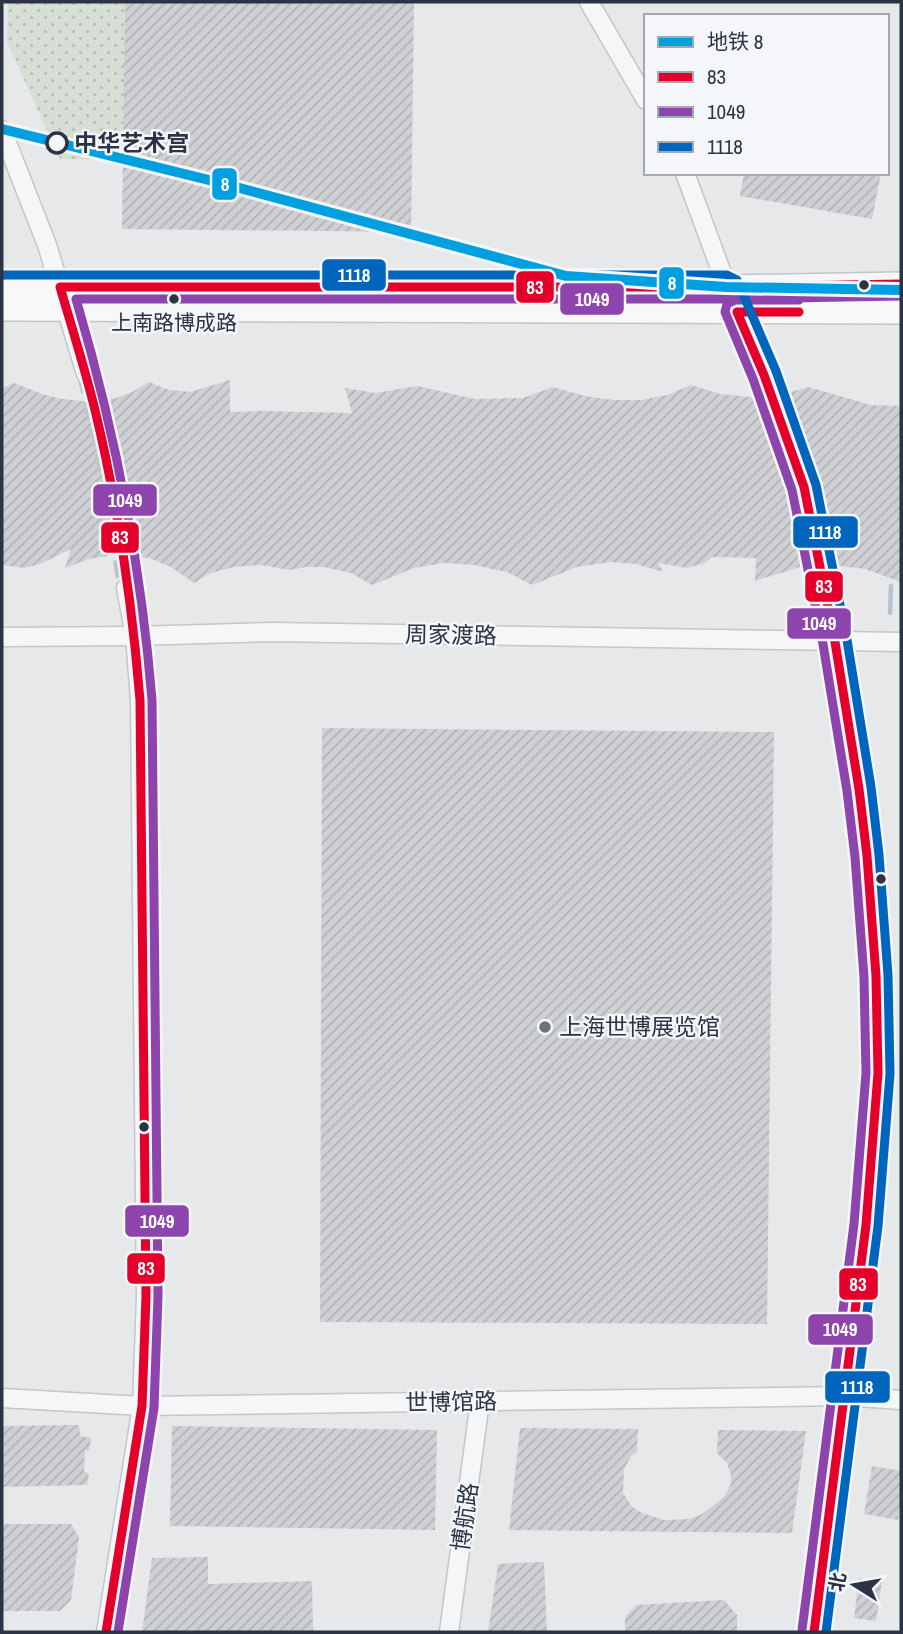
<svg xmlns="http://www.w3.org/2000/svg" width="903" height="1634" viewBox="0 0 903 1634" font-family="'Archivo Narrow','Noto Sans SC',sans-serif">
<defs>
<pattern id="garden-dots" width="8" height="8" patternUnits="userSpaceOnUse" patternTransform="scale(1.75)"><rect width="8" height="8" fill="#d6ded6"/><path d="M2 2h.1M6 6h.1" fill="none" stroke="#b8bfb9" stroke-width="1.8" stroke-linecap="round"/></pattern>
<pattern id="building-hatch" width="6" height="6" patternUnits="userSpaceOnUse" patternTransform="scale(1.75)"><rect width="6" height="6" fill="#ced0d3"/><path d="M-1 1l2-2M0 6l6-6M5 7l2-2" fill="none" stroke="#b1b3b6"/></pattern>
</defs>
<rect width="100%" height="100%" fill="#e6e8ea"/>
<path fill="url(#garden-dots)" d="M8 2H125L123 160 60 159 7 42Z"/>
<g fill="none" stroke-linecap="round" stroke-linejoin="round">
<path stroke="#b4c4d5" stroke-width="4.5" d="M890 613 891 586"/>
</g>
<g fill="url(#building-hatch)">
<path d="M125 2H414L411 232 122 229Z"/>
<path d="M744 173H881L872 219 740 196Z"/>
<path d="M230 380V412L261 411 352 413 345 388 375 393 418 386 474 399 523 398 553 387 585 396 613 400H642L667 395 691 385 720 394 751 397 781 395 808 387 871 405 901 406V582L865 569 834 565 800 567 755 581 756 558 712 557 705 563 687 568 658 563 663 572 636 564 610 562 577 567 532 585 507 572 474 565 444 563 414 568 372 585 351 573 324 567H306L290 570 261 565 234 567 211 573 194 583 171 567 149 558 115 555 89 559 65 568 71 549 40 564 24 568 2 565V388L14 383 42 394 62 399 90 402 116 398 132 392 149 382 169 390 190 392Z"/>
<path d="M322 728 774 732 767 1324 320 1322Z"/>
<path d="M79 1425 80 1436 91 1438 89 1451 85 1450 84 1472 89 1473 87 1485 2 1487V1426Z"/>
<path d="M172 1426 437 1430 435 1530 170 1526Z"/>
<path d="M520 1428 638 1429 637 1452 631 1456 624 1469 623 1493 632 1507 642 1513 664 1520 690 1519 702 1514 724 1497 731 1484V1475L727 1463 717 1453 718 1430 806 1431 792 1533 509 1530Z"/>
<path d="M872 1466 901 1471V1499L898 1520 864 1514Z"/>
<path d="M3 1524H71L79 1537 71 1600 60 1611H2Z"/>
<path d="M208 1557V1584L312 1581 313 1632H142L152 1558Z"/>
<path d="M544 1562 547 1632H488L498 1564Z"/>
<path d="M859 1578 882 1581 876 1621 854 1618Z"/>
<path d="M724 1600 737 1615V1632H625V1617L636 1605Z"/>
</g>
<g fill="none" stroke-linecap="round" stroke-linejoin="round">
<g stroke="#c1c4c9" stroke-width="18" stroke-dasharray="18 9" stroke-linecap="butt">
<path d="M86 374 113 496 126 588"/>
<path d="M764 375 804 487 824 588"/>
</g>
<defs>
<g id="minor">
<path d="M589 2 646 100"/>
<path d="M2 130 47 245 86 374"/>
<path d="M685 173 727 287 764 375"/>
<path d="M2 637 135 636 272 632 901 642"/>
<path d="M2 1398 142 1406 844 1396 901 1400"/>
<path d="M106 1632 142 1406 146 1296 140 700 135 636 126 588"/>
<path d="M449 1632 480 1401"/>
<path d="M814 1632C827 1533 839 1433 852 1333 865 1231 881 1126 878 1023 875 877 852 731 824 588"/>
</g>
<g id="major">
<path d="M2 287H727L901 284"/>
<path d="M2 309 901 312"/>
</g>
</defs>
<use href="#minor" stroke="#c4c6c8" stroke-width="21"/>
<use href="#major" stroke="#c2c5c8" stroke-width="26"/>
<use href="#minor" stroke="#f5f6f7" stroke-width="18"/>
<use href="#major" stroke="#f8f8f8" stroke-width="23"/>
<defs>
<g id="bus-1">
<path d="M799 312H737L764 375 804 487 835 642 859 789 867 856 876 976 878 1073 866 1225 814 1632"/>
<path d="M106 1632 142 1406 146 1296 140 700C132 603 118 505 95 410 85 369 72 328 60 287H727L901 284"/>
</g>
<g id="bus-2">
<path d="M799 300H735L727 304 725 312 753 379 792 490 823 644 847 791 855 857 864 977 866 1073 854 1224 802 1630"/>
<path d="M118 1632 154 1408 158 1296 152 700C141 563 115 431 76 299H727L901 296"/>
</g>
<path id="bus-3" d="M2 275H727L737 280 776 371 816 485 847 640 871 787 879 855 888 975 890 1074 878 1226 826 1632"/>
</defs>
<use href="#bus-1" stroke="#f4f6f9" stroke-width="14"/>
<use href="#bus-2" stroke="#f4f6f9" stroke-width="14"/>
<use href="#bus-3" stroke="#f4f6f9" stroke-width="14"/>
<use href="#bus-1" stroke="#e4002b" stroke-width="9"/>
<use href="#bus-2" stroke="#8e44ad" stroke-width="9"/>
<use href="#bus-3" stroke="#0065bd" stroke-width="9"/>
<defs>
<path id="metro-1" d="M2 129 221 183 566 276 726 287 901 290"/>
</defs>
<use href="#metro-1" stroke="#f4f6f9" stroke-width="16"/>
<use href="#metro-1" stroke="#009fdf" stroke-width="10"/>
</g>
<circle fill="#f4f6f9" stroke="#2b3445" stroke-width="3.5" cx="57" cy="143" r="10"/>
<g fill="#2b3445" stroke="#f4f6f9" stroke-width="2.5">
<circle cx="864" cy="285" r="6"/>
<circle cx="174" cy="299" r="6"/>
<circle cx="881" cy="879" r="6"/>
<circle cx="144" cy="1127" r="6"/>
</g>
<circle fill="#6c737f" stroke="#f4f6f9" stroke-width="2.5" cx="545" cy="1027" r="7"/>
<g text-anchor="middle" stroke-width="5" stroke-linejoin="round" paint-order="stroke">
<g font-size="21" fill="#2b3445" stroke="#f4f6f9">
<text x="174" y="330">上南路博成路</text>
</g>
<g font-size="23" font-weight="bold" fill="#2b3445" stroke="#f4f6f9" text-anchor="start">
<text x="74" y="151">中华艺术宫</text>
</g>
<g font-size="23" fill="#2b3445" stroke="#f4f6f9">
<text transform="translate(451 635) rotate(1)" y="8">周家渡路</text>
<text transform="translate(451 1402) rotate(-1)" y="8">世博馆路</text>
<text transform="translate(465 1517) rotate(-82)" y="8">博航路</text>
</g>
<g font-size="23" fill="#2b3445" stroke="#f4f6f9" text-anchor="start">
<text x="559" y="1035">上海世博展览馆</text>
</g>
</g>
<g stroke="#f4f6f9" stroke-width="2.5">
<rect x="211" y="167" width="27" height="34" rx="7" fill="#009fdf"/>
<rect x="321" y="258" width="66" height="34" rx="7" fill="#0065bd"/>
<rect x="658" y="266" width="27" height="34" rx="7" fill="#009fdf"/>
<rect x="515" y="270" width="40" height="34" rx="7" fill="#e4002b"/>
<rect x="559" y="282" width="66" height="34" rx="7" fill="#8e44ad"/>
<rect x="92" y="483" width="66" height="34" rx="7" fill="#8e44ad"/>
<rect x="792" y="515" width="67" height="34" rx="7" fill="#0065bd"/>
<rect x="100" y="521" width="40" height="33" rx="7" fill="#e4002b"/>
<rect x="804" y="570" width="40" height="33" rx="7" fill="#e4002b"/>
<rect x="786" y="607" width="66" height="33" rx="7" fill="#8e44ad"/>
<rect x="124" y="1204" width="66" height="34" rx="7" fill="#8e44ad"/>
<rect x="126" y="1252" width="40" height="33" rx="7" fill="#e4002b"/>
<rect x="838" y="1267" width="41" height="34" rx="7" fill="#e4002b"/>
<rect x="807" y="1313" width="67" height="33" rx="7" fill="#8e44ad"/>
<rect x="824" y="1370" width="67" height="34" rx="7" fill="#0065bd"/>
</g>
<g font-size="19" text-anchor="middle" font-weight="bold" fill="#fff">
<text x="225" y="191">8</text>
<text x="354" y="282">1118</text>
<text x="672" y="290">8</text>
<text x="535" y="294">83</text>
<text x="592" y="306">1049</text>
<text x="125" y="507">1049</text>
<text x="825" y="539">1118</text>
<text x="120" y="544">83</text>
<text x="824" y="593">83</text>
<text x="819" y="630">1049</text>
<text x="157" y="1228">1049</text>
<text x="146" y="1275">83</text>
<text x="858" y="1291">83</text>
<text x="840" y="1336">1049</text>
<text x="857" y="1394">1118</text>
</g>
<rect width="903" height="1634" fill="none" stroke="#2b3445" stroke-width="7"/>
<rect x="644" y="14" width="245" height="161" fill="#f4f6f9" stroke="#a4a8b1" stroke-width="2"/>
<rect x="658" y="37" width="35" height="10" fill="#009fdf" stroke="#a4a8b1" stroke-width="2"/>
<text x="707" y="49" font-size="21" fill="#2b3445">地铁 8</text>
<rect x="658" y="72" width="35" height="10" fill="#e4002b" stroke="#a4a8b1" stroke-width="2"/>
<text x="707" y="84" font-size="21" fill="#2b3445">83</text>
<rect x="658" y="107" width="35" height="10" fill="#8e44ad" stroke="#a4a8b1" stroke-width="2"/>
<text x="707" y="119" font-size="21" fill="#2b3445">1049</text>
<rect x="658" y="142" width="35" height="10" fill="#0065bd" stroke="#a4a8b1" stroke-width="2"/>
<text x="707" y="154" font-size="21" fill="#2b3445">1118</text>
<g transform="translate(854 1585) rotate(281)" stroke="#f4f6f9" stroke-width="5" paint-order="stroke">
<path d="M0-5L12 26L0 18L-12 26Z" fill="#2b3445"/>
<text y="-10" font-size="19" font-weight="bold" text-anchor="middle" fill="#2b3445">北</text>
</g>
</svg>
